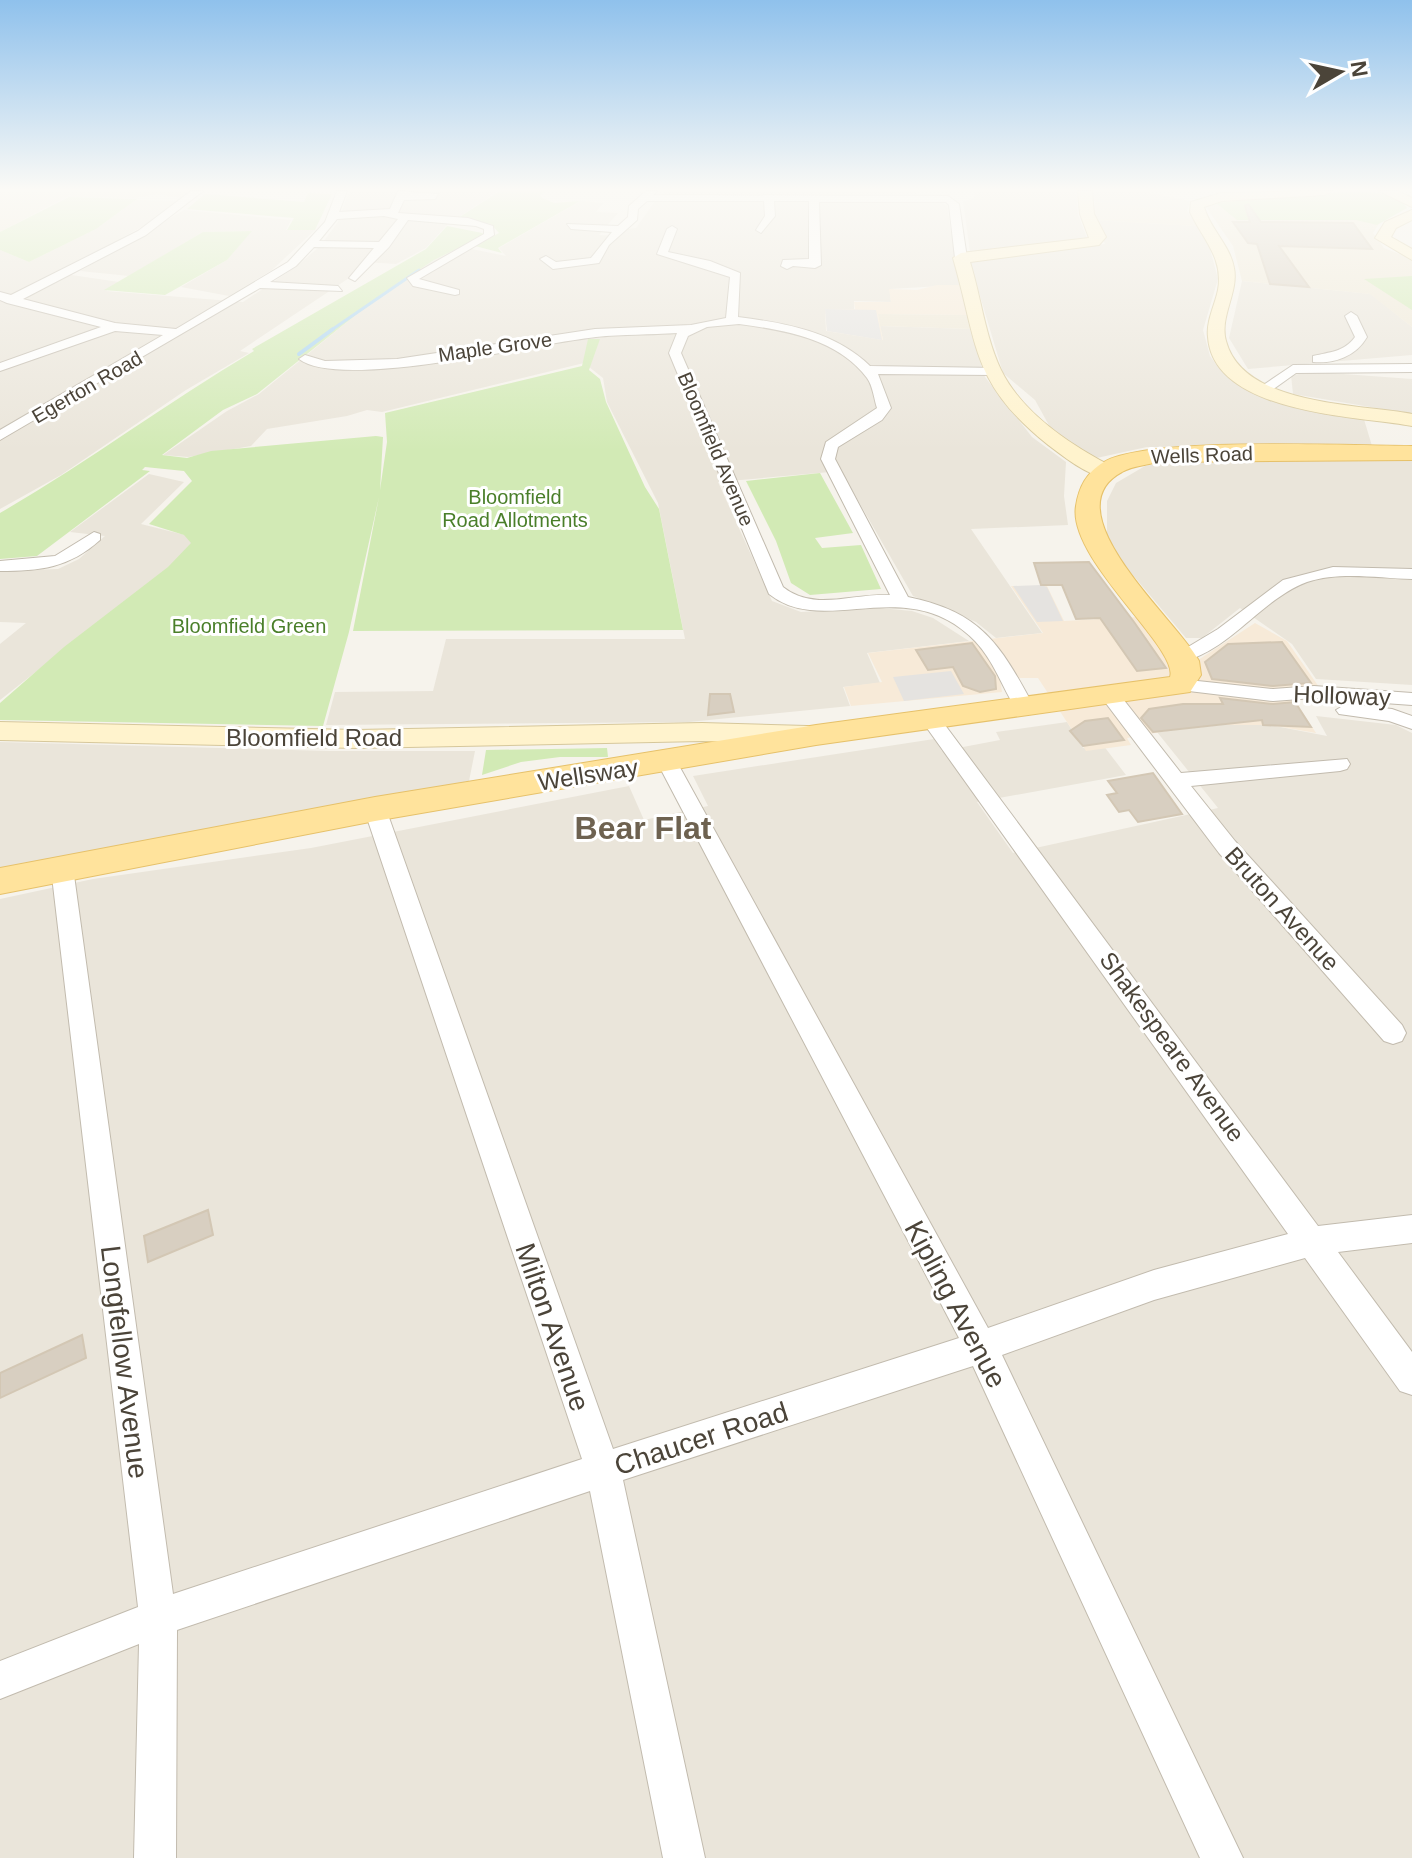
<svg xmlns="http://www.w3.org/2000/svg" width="1412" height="1858" viewBox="0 0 1412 1858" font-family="Arial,sans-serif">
<rect width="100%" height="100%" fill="#f6f3ec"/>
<g fill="#eae5da">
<path d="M349 191H498L447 225 426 248 396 264 364 262 349 278 240 351 249 353 186 390 61 475 0 509V250L29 262 96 229 136 200 180 201 147 224 58 273 119 282 106 291 243 302 297 266 320 246 338 222Z"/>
<path d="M663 191H913L926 197 664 196Z"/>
<path d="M975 191H1076L1078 215 1087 238 1072 243 970 252 963 201 973 199Z"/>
<path d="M1092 191 1146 192 1190 201 1187 211 1153 209 1095 202Z"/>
<path d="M581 201 603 203 596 212 618 213 599 235 620 236 626 229 636 228 655 201H937L947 205 959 285 890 289 891 302 854 301V309H825L826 331 883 340 880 326 970 329 985 377 1032 437 1066 462 1064 496 1068 525 971 529 1042 633 996 638 976 622 913 596 841 471 718 482 772 601 801 612 880 608 912 611 933 618 969 641 867 653 880 683 843 687 850 706 689 722 326 725 335 692 433 691 446 639H685L658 503 607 402 603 378 584 363 382 412 367 410 347 416 267 429 251 446 188 457 163 455 227 411 259 394 385 291 434 260 462 247 506 256 499 248Z"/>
<path d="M184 210 291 220 286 230H315L272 270 229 296 181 287 227 260 251 231 203 232 129 276 80 271Z"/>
<path d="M1094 220 1197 226 1209 245 1218 279 1203 330 1210 356 1218 367 1250 391 1276 402 1298 409 1363 416 1372 446 1147 447 1092 459 1051 429 1035 400 1003 373 969 259 1105 244Z"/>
<path d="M1242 281 1371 294 1412 327V355L1248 369 1229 338Z"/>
<path d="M1316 372 1412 379V414L1293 394 1291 375Z"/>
<path d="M1412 459V685L1316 679 1292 644 1240 608 1202 638H1186L1121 561 1107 536V501L1116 483 1145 466 1180 460Z"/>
<path d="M149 474 184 482 141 524 185 535 192 543 169 567 0 700V644L26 623 0 622V571L58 569 79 559 105 536 70 532Z"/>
<path d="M1316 716 1396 725 1412 733V1858H0V899L93 879 311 848 629 786 644 820 708 806 693 776 934 739 942 751 1000 740 996 732 1067 722 1083 748 1103 745 1126 775 977 802 1013 853 1218 808 1157 732 1231 724 1270 725 1327 736Z"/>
<path d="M0 742 330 751H475L469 781 0 868Z"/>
</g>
<g fill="#f7ead8">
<path d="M937 285H959L967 315 878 314 883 340 827 331 825 309H855L854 302H891L889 289 917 290Z"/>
<path d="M1011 586H1047L1064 621 1137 617 1195 662 1255 623 1287 641 1319 687H1286L1316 733 1270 725H1200L1127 738 1131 745 1086 751 1038 678H1000L1002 692 851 706 844 687 882 682 868 653 1043 633Z"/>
</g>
<g fill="#efe8d6">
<path d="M0 191H191L181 198 157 194 134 198 69 197 72 194 0 232Z"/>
<path d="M1347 192 1383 195 1407 208 1380 222 1373 233 1384 248 1412 259V327L1370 294 1242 281 1233 246 1206 207 1235 198 1285 199Z"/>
<path d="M1095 202 1187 211 1197 226 1094 220Z"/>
<path d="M878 314 967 315 971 329 880 326Z"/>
</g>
<g fill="#d2eab5">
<path d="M500 191H545L540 195 542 198 554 203 580 201 498 248 502 253 475 246 499 233 491 224 458 218Z"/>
<path d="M1347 192C1366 192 1395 191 1407 208L1377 225 1356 220H1237L1216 203Z"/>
<path d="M308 193 332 194 315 230H287L294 218 187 209 205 194 304 202Z"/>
<path d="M69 197 137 199 96 229 29 262 0 250V232Z"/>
<path d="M447 226 487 234 434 260 382 294 257 394 223 410 162 455 187 458 211 451 376 436 383 437 380 490 387 442 385 413 582 366 588 339H600L589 370 600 379 606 402 645 487 659 509 683 630 353 631 379 497 349 632 323 726 0 720V703L64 647 168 567 191 543 184 535 149 524 192 481 184 471 145 467 142 470 150 471 37 556 0 559V513C87 463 166 403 254 351L252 349 426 249Z"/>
<path d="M252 231 227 260 165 295 104 290 203 232Z"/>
<path d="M1412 276V310L1364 279Z"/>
<path d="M820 473 853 533 815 538 822 548 861 545 881 589 810 595 791 583 776 541 746 481Z"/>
<path d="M607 748 608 757H560L521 762 482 775 486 750Z"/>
</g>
<g fill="#e5e3e0">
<path d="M825 309 876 310 882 340 827 331Z"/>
<path d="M1041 585 1047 587 1063 621 1037 622 1013 586Z"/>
<path d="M951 671 964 694 904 701 893 677Z"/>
</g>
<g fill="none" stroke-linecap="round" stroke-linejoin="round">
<path stroke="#a9d4f2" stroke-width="3" d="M330 331 419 270"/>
<path stroke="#a9d4f2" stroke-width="4" d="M299 354 333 329"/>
</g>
<g fill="#d8cfc1" stroke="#d3c7b4" stroke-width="2">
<path d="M1248 204 1261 222 1353 223 1372 249 1279 246 1309 287 1270 284 1257 244 1248 243 1233 222H1250L1245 206Z"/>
<path d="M1089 562 1134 622 1166 668 1137 671 1100 618 1076 619 1062 585H1041L1034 563Z"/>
<path d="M1282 642 1311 683 1273 686 1212 679 1205 662 1228 644Z"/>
<path d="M972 643 995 676 996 689 980 692 963 686 953 667 928 670 916 650Z"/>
<path d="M710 694H730L734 712 708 715Z"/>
<path d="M1220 698 1273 704 1295 702 1311 727 1263 725 1262 720 1153 732 1141 718 1149 709 1183 704H1223Z"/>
<path d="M1108 718 1124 740 1083 746 1070 731 1085 721Z"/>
<path d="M1153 773 1182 814 1138 822 1129 810 1119 812 1107 795 1117 793 1108 781Z"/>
<path d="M208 1210 213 1235 148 1262 144 1236Z"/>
<path d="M82 1335 86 1358 0 1398V1373Z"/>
</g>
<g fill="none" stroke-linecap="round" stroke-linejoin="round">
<defs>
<g id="street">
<path d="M191 191H203L146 235 23 299 115 323 176 329 288 262 325 222 337 191H347L339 212 390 209 398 191 438 194 435 199 404 200 398 213 468 218 493 226 494 235 419 279 459 290V294L455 295 413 286 407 278 484 234V229L476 226 408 220 389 247 355 281 349 278 374 248 314 247 296 266 270 282 338 286 342 291 260 288 0 440V430L163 335 115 331 0 371V363L101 327 7 303 0 300V292L11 295 138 231ZM384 216 398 219 379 242 319 241 337 219Z"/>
<path d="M646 191H657L653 195 948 196 959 204 967 258 961 261 955 258 949 205 946 202H819L821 265 815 268 793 266 787 269 781 266 783 260 809 259V201H774L775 216 761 233 756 230 765 216 764 201H647L638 209 637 220 609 245 599 263 553 269 540 259 546 256 556 262 591 258 612 232 571 229 567 224 618 226 628 217 629 206Z"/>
<path d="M672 226 677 229 668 252 710 261 740 273 738 317C786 323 835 332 870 366L997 368V374L992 375 878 374 891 408 882 420 838 447 835 459 908 597C981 612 1000 644 1033 705L1030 709H1016C1002 687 994 661 975 641 907 571 825 639 769 594L669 353 677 333C650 335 623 334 596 337 538 343 340 391 299 359L305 355 325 361 397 359 595 329 691 325 726 318 730 277 657 254 667 229ZM739 324C784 330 838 339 867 378 873 386 874 399 877 408L826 442 821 459 890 595C854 593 814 612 783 587L681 353 688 336 707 327Z"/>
<path d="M1351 312 1357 316 1367 337C1356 356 1335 364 1313 362V356C1330 352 1344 352 1355 337L1345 316Z"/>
<path d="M1412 364V372L1296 373 1268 393 1256 390 1293 365Z"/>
<path d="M94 532 100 534V540C69 568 40 571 0 571V561L55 556Z"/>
<path d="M1333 567 1412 569V579C1379 578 1339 571 1307 582 1260 600 1232 649 1182 662L1173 656 1218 629 1283 580Z"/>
<path d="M1179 679 1273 689 1314 686 1412 693V705L1314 698 1273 701 1172 689 1169 685 1172 681Z"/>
<path d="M1109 688 1116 690 1181 773 1347 759 1350 764 1347 769 1340 771 1191 786 1235 841 1402 1025 1406 1033 1402 1041 1393 1044 1384 1041 1219 853 1099 694Z"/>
<path d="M1346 704 1392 709 1412 716V729L1389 721 1339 714 1336 710Z"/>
<path d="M929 711 936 713 1318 1226 1412 1215V1243L1338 1252 1412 1352V1395L1400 1391 1305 1258 1154 1300 1002 1355 1243 1858H1200L973 1366 623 1480 705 1858H663L590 1491 177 1630 176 1858H134L139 1644 0 1699V1661L138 1607 51 868 54 862H70L73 868 173 1594 582 1459 364 809 367 804 375 802 386 809 613 1449 959 1338 657 762 660 757 667 755 677 762 988 1328 1154 1270 1288 1234 922 721 919 717Z"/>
</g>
<g id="secondary">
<path d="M1078 191H1092L1094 214 1106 237 1099 245 970 262C981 297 985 336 1001 370 1022 413 1072 446 1113 467L1116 472 1105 478C1084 473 1064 457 1047 444 970 382 978 344 953 258L961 253 1089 238 1080 214Z"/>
<path d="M1332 191 1325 195 1222 201 1204 207C1210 229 1230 245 1234 268 1239 292 1219 317 1226 341 1243 406 1359 404 1412 414V426C1358 416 1213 414 1208 337 1206 321 1215 305 1218 290 1224 258 1202 238 1190 212L1191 202 1221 193Z"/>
<path d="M1379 191H1398L1412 198V207Z"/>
<path d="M1412 210V220L1396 228 1391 237 1412 249V260L1375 238 1385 222Z"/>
<path d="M0 722 357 730 702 723 807 726 817 728 821 735 817 742 807 744 702 741 357 748 0 740Z"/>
</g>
<path id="primary" d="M1412 446V460L1158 462C1147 465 1132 466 1122 472 1048 511 1180 623 1199 661L1201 675 1190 692 816 745 375 821 0 894V868L375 797 816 725 1170 677C1180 649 1067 559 1076 506 1079 487 1086 473 1104 462 1148 436 1351 446 1412 446Z"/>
</defs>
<use href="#street" stroke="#c2bbae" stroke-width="2"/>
<use href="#secondary" stroke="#d6c79b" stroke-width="2"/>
<use href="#primary" stroke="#e6c16a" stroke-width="2"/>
<use href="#street" fill="#fff" fill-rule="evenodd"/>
<use href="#secondary" fill="#fff3cd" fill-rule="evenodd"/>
<use href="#primary" fill="#ffe39c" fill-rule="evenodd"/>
</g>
<linearGradient id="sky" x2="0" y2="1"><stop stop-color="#8fc1ec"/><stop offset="0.42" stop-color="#fbfaf6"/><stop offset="1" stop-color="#fbfaf6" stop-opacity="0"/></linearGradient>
<rect width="1412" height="451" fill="url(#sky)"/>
<g text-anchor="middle" stroke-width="6" stroke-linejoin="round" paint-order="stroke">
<g font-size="20" fill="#4b4439" stroke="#fff">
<text transform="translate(495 347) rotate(-8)" y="7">Maple Grove</text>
<text transform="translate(87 387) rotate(-30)" y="7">Egerton Road</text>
<text transform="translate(716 449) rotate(67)" y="7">Bloomfield Avenue</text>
<text transform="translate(1202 455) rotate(-2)" y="7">Wells Road</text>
</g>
<g font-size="20" fill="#4a7f2a" stroke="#fff">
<text x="515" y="504">Bloomfield<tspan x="515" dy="23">Road Allotments</tspan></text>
<text x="249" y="633">Bloomfield Green</text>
</g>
<g font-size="24" fill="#4b4439" stroke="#fff">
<text transform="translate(1342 696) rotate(2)" y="8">Holloway</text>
<text x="314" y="746">Bloomfield Road</text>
<text transform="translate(588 775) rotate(-9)" y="8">Wellsway</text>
<text transform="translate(1282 909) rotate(48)" y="8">Bruton Avenue</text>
<text transform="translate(1172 1047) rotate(54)" y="8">Shakespeare Avenue</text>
</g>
<g font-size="28" fill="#4b4439" stroke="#fff">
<text transform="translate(956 1304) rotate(62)" y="10">Kipling Avenue</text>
<text transform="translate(553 1327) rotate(71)" y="10">Milton Avenue</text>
<text transform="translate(125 1362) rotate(83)" y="10">Longfellow Avenue</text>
<text transform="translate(701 1438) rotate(-18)" y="10">Chaucer Road</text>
</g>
<g font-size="32" font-weight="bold" fill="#6e6250" stroke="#fff">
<text x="643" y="839">Bear Flat</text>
</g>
</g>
<g transform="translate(1340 72) rotate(81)" stroke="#ffffff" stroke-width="6" paint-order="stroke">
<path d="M0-6L14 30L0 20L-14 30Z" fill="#4b4439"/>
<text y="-12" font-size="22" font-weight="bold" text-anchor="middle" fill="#4b4439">N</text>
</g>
</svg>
